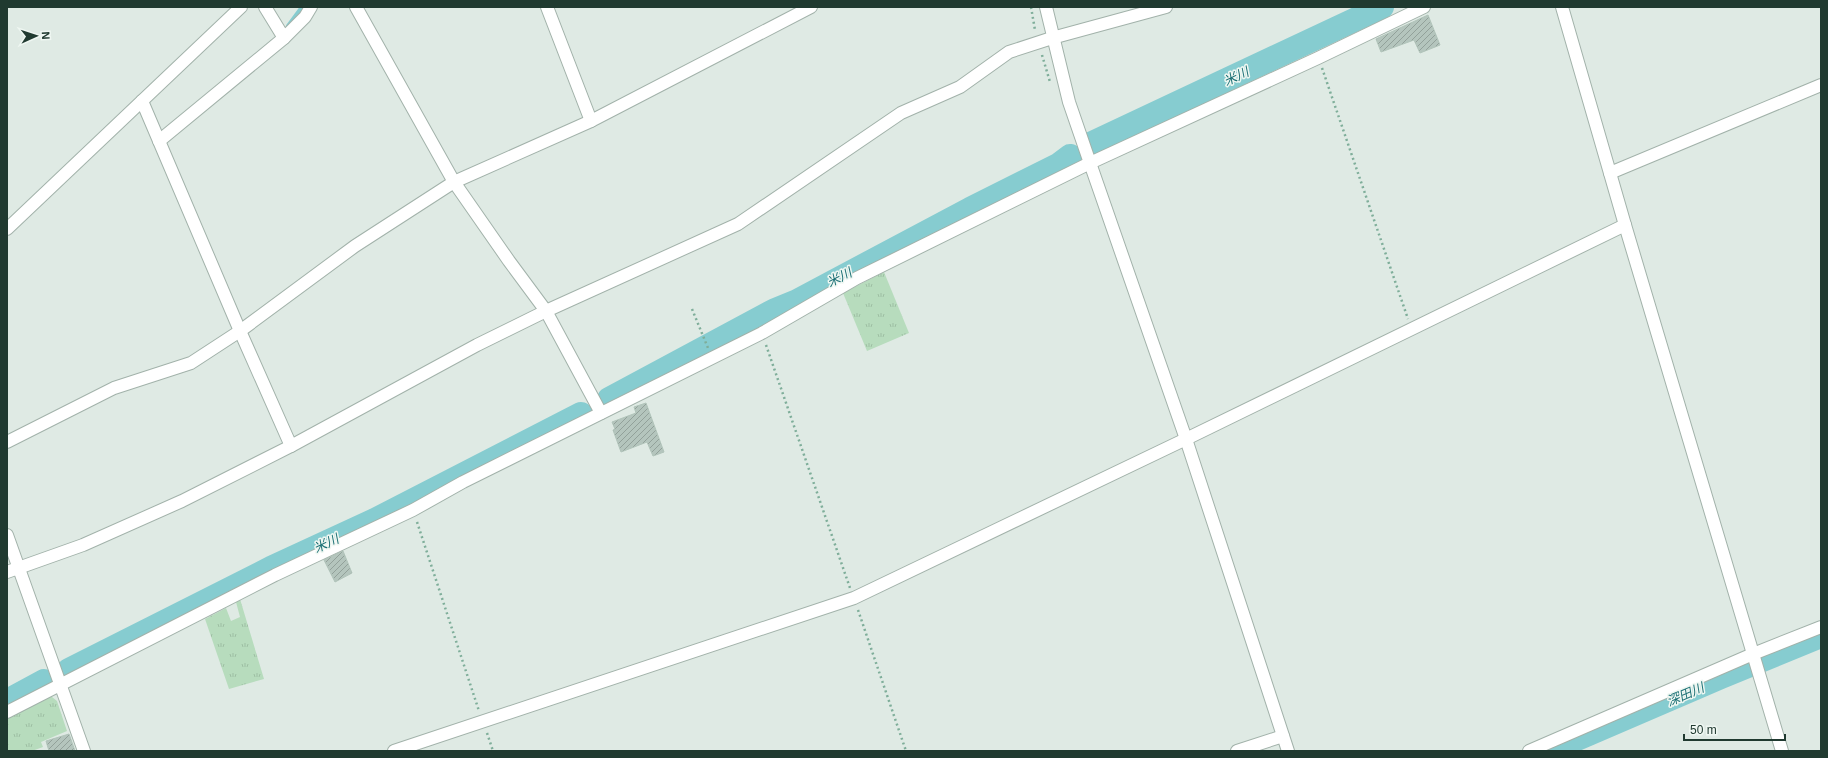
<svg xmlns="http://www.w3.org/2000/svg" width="1828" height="758" viewBox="0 0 1828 758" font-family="Helvetica,'Noto Sans JP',sans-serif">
<defs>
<pattern id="grass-tufts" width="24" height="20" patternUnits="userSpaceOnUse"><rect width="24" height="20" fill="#b7dcbd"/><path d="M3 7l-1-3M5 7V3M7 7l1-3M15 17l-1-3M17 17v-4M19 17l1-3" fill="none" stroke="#9dbea3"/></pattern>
<pattern id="building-hatch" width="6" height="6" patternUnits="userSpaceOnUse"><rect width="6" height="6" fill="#b4c5bd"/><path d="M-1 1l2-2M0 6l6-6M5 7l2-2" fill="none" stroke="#92a19a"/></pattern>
</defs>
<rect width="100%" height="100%" fill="#dfeae4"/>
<g fill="url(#grass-tufts)">
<path d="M884 272 909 333 867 351 843 293Z"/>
<path d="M240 599 264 679 229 689 205 619 226 608 231 621 240 617 236 602Z"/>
<path d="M44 697H52L57 701 67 731 41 742 43 747 32 751H7V716Z"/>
</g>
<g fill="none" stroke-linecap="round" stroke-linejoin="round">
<path stroke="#86ccd0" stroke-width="4" d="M288 26 302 7"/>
<g stroke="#86ccd0" stroke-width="24">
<path d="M1090 144 1382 7"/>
<path d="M609 399 775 310 797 301 970 209 1058 165 1070 156"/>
<path d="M69 670 271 568 375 520 581 414"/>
<path d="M7 701 44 681"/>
<path d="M1549 751 1721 677 1821 636"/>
</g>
</g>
<g fill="url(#building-hatch)" stroke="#b1c4ba">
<path d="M1428 15 1440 45 1420 53 1414 40 1381 52 1376 39Z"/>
<path d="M646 403 664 452 653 456 647 442 621 452 613 430 615 429 612 422 636 413 634 407Z"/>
<path d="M343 551 352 573 335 582 324 560Z"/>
<path d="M69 734 75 751H49L46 741Z"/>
</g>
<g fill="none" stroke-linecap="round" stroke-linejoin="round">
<defs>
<g id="minor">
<path d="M265 7 284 38 305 17 311 7"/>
<path d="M356 7 454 182 509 261 546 311 601 413"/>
<path d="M547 7 591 121"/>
<path d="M1046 7 1069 102 1090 163 1318 58 1424 7"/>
<path d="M1562 7 1625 225 1782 751"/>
<path d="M142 101 240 331 291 446"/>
<path d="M159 141 284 38"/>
<path d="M1610 173 1821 85"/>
<path d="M7 229 241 7"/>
<path d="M7 442 114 388 191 363 240 331 355 246 454 182 591 121 811 7"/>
<path d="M7 535 84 751"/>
<path d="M7 572 83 545 182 501 291 446 477 345 546 311 738 224 901 113 960 87 1009 52 1052 38 1166 7"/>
<path d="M7 712 275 575 413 510 463 482 762 333 857 278 1090 163 1186 439 1288 751"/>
<path d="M394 751 854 598 1186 439 1625 225"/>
<path d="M1237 751 1283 736"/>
<path d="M1529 751 1753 654 1821 627"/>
</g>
</defs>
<use href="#minor" stroke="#a2b2aa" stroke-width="14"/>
<g stroke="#7fae9a" stroke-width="2.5" stroke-dasharray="2 3" stroke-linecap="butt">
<path d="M1031 7 1035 30"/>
<path d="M1042 55 1050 82"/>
<path d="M1322 68 1408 319"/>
<path d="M692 309 708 348"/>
<path d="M766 345 850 588"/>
<path d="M417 522 479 711"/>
<path d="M858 610 906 751"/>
<path d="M487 733 493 751"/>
</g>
<use href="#minor" stroke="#fff" stroke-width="12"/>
</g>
<g text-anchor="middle" stroke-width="3" stroke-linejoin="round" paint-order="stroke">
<g font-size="13" font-style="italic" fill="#1b7075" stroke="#eff7f2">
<text transform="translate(1236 76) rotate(-25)" y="5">米川</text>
<text transform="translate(839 277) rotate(-27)" y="5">米川</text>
<text transform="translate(326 543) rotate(-25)" y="5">米川</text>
<text transform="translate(1685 694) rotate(-23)" y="5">深田川</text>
</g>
</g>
<rect width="1828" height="758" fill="none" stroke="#203a30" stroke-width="16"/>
<g transform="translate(36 36) rotate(87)" stroke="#eff7f2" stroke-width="3" paint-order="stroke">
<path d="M0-3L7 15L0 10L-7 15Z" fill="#203a30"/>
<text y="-6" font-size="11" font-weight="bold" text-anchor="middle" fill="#203a30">N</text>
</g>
<path d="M1684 734v6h101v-6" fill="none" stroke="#203a30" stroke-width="2"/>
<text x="1690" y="734" font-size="12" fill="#203a30" stroke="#eff7f2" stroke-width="3" paint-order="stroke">50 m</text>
</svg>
